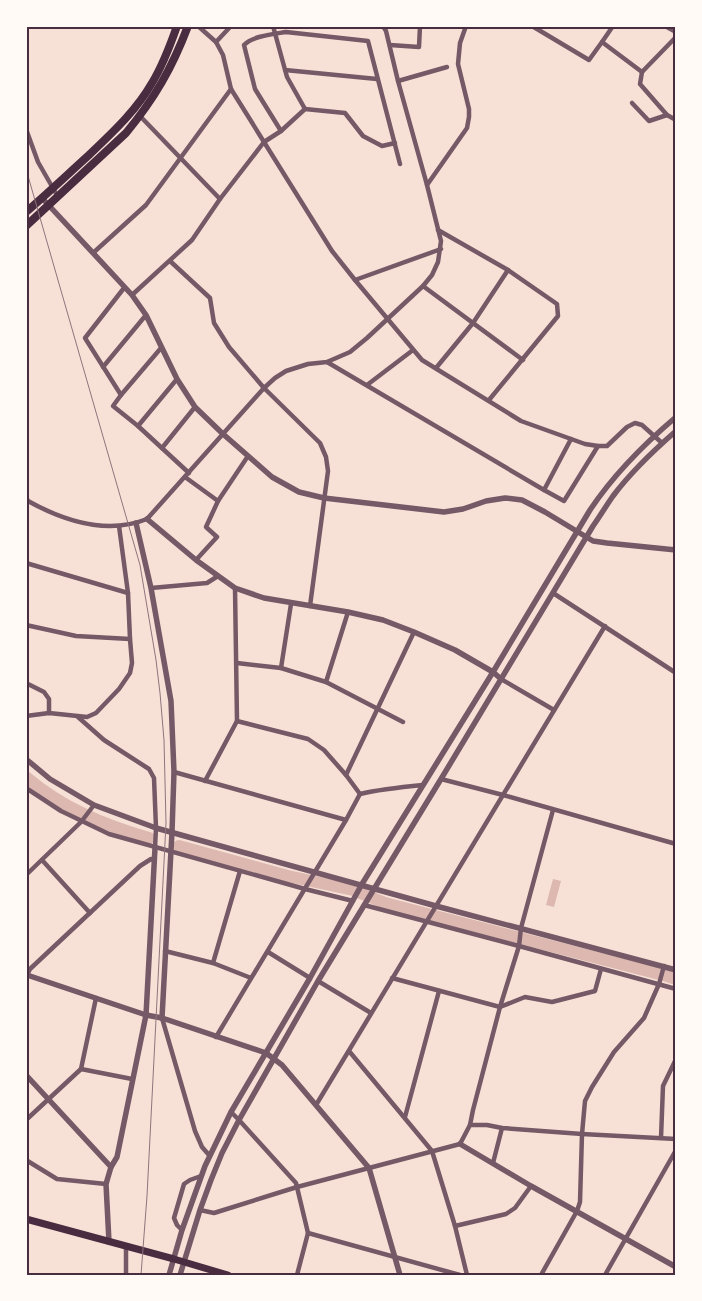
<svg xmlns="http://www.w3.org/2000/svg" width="702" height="1301" viewBox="0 0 702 1301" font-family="Arial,sans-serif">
<rect width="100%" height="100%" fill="#f7e1d7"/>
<path fill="#dcb8b0" d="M553 879 561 881 554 907 546 905Z"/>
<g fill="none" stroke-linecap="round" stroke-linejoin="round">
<g stroke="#dcb8b0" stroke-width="12">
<path d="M26 777C63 808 103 825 149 838"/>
<path d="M179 846 288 876 353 890 385 903 667 976 676 979"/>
</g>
<g stroke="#755966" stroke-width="4.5">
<path d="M198 26 216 42 223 55 231 89 332 251 355 280 422 360 521 421 585 444 598 446H607L627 427 635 423 642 425 662 443"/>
<path d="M383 26 386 31 398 81 427 185"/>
<path d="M532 26 589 60 602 42 613 26"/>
<path d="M665 26 676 32"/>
<path d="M216 42 231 26"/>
<path d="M602 42 642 72 676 37"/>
<path d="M390 45 419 47 420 26"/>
<path d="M285 70 377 79"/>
<path d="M642 72 640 84 667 115 676 120"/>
<path d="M398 81 447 67"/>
<path d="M632 103 649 121 667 115"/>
<path d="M305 109 345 113 363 136 382 146 395 143"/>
<path d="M140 116 220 199"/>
<path d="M26 129 38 162 58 197"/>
<path d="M281 131 255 89 244 45C252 36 274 34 286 32L368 41 400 164"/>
<path d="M438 230 508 270 557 304 558 316 489 400"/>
<path d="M93 253 146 205 231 89"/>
<path d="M170 261 210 298 214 323 229 347 264 388 320 443 326 457 328 471 310 606"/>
<path d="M355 280 441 249"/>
<path d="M423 286 523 360"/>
<path d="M124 288 85 338 121 395 113 406 138 426 189 473"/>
<path d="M132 295 192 240 220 199 264 142 281 131 305 109 287 77 273 26"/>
<path d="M327 362 544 490 571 439"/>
<path d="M103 367 146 315"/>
<path d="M436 368 473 323 508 270"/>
<path d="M367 385 413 350"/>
<path d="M121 395 161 348"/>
<path d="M138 426 177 379"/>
<path d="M162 448 195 407"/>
<path d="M185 477 218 501"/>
<path d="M544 490 564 501 598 446"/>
<path d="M26 497 28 501C64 521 107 535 147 519L264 388 275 378 286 371 308 364 327 362 350 352 367 338 423 286 432 275 438 262 441 241 427 185 467 128 469 117V109L458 64 460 43 466 26"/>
<path d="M196 560 217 537 206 527 218 501 248 456"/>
<path d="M26 563 128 593"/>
<path d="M151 588 207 583 218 576"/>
<path d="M553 593 676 673"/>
<path d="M26 625 76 636 130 639"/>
<path d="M237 663 281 668 326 682 403 722"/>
<path d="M281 668 291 604"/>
<path d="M501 679 554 710"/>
<path d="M326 682 348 612"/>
<path d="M26 683 44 692 49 699V713"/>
<path d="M26 716 49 713 87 717 96 713 119 689 130 673 132 663 130 639 128 593 119 526"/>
<path d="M78 717 104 740 149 769 154 778 156 828 155 848"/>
<path d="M237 721 308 739 324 750 346 775 360 794C381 789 402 787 423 785"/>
<path d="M174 772 346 820"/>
<path d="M346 775 414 632"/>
<path d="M441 779 503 795 676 844"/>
<path d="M205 781 237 721 235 588"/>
<path d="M26 788 61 811 109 834 305 889 353 901"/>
<path d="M42 860 90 913"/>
<path d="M26 875 81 822 94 805"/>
<path d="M364 905 519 946 676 989"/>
<path d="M165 951 213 963 251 978"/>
<path d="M268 952 310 978"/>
<path d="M213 963 240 871"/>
<path d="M26 974 27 975 30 969 140 866 151 859 154 860"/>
<path d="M392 978 500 1007 525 997 552 1002 595 991 601 969"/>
<path d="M318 981 371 1013"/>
<path d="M162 1018 195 1131 202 1147 209 1155"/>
<path d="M216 1037 346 820 360 794"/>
<path d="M349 1051 432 1151 455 1226 467 1275"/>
<path d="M81 1069 132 1079"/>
<path d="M316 1105 605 626"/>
<path d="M231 1112 239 1120 296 1183 308 1233 297 1275"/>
<path d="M405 1117 439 991"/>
<path d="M26 1120 81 1069 96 998"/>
<path d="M470 1125 473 1110 500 1007 519 946 521 928 553 810"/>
<path d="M661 1138 663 1086 676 1059"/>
<path d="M26 1160 57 1179 106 1184"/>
<path d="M493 1163 502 1128"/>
<path d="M200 1210 214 1213 297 1187 460 1144 470 1125H487L502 1128 582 1134 676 1139"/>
<path d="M455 1226 506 1214 515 1208 531 1186"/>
<path d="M182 1230 177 1225 174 1218 184 1184 190 1180 201 1176"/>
<path d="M308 1233 460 1275"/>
<path d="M126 1246V1275"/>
<path d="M541 1275 577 1211 580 1202 582 1134 585 1101 592 1087 614 1052 644 1018 659 984 664 966"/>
<path d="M605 1275 676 1150"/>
</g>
<g stroke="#755966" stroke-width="5.5">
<path d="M42 198 132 295 146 315 177 379 195 407 223 434 272 477 299 492 324 498 444 512 463 509 486 501 505 498 522 500 545 512 593 541 607 543 676 550"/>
<path d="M147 519 196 560 235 588 264 598 348 612 383 620 414 632 455 650 493 672 501 679"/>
<path d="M136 523 151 588 171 701 174 772 172 832 162 1018"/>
<path d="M26 759 50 779 94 805 156 828 436 906 676 970"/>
<path d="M26 976 27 975 146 1015 162 1018 266 1053 282 1065 369 1168 400 1275"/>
<path d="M26 1075 111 1167 106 1184 109 1242"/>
<path d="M460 1144 531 1186 676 1267"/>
<path d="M111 1167 117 1157 146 1015 155 848"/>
<path d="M169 1275 182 1230 205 1166 231 1112 310 978 362 884 493 672 590 510C614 474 643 445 676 417"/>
<path d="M180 1275 200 1210 211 1180 222 1153 239 1120 318 981 441 779 593 526C600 516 606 506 613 496 631 472 653 451 676 431"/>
</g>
<path stroke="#4a2c40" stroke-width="7" d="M26 1219 174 1259 228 1275"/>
<g stroke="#4a2c40" stroke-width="8">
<path d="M26 212C47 194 68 174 89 155 112 133 136 111 152 83 163 65 170 46 177 26"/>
<path d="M26 226 126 133C155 98 172 68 188 26"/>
</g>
<path stroke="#8f747c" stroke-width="1" d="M26 169 140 565 156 660 160 693 164 740 166 823 147 1196 141 1275"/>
</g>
<rect width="702" height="1301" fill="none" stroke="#fffaf5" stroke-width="55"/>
<rect x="28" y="28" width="646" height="1246" fill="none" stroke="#4a2c40" stroke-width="2"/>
</svg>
